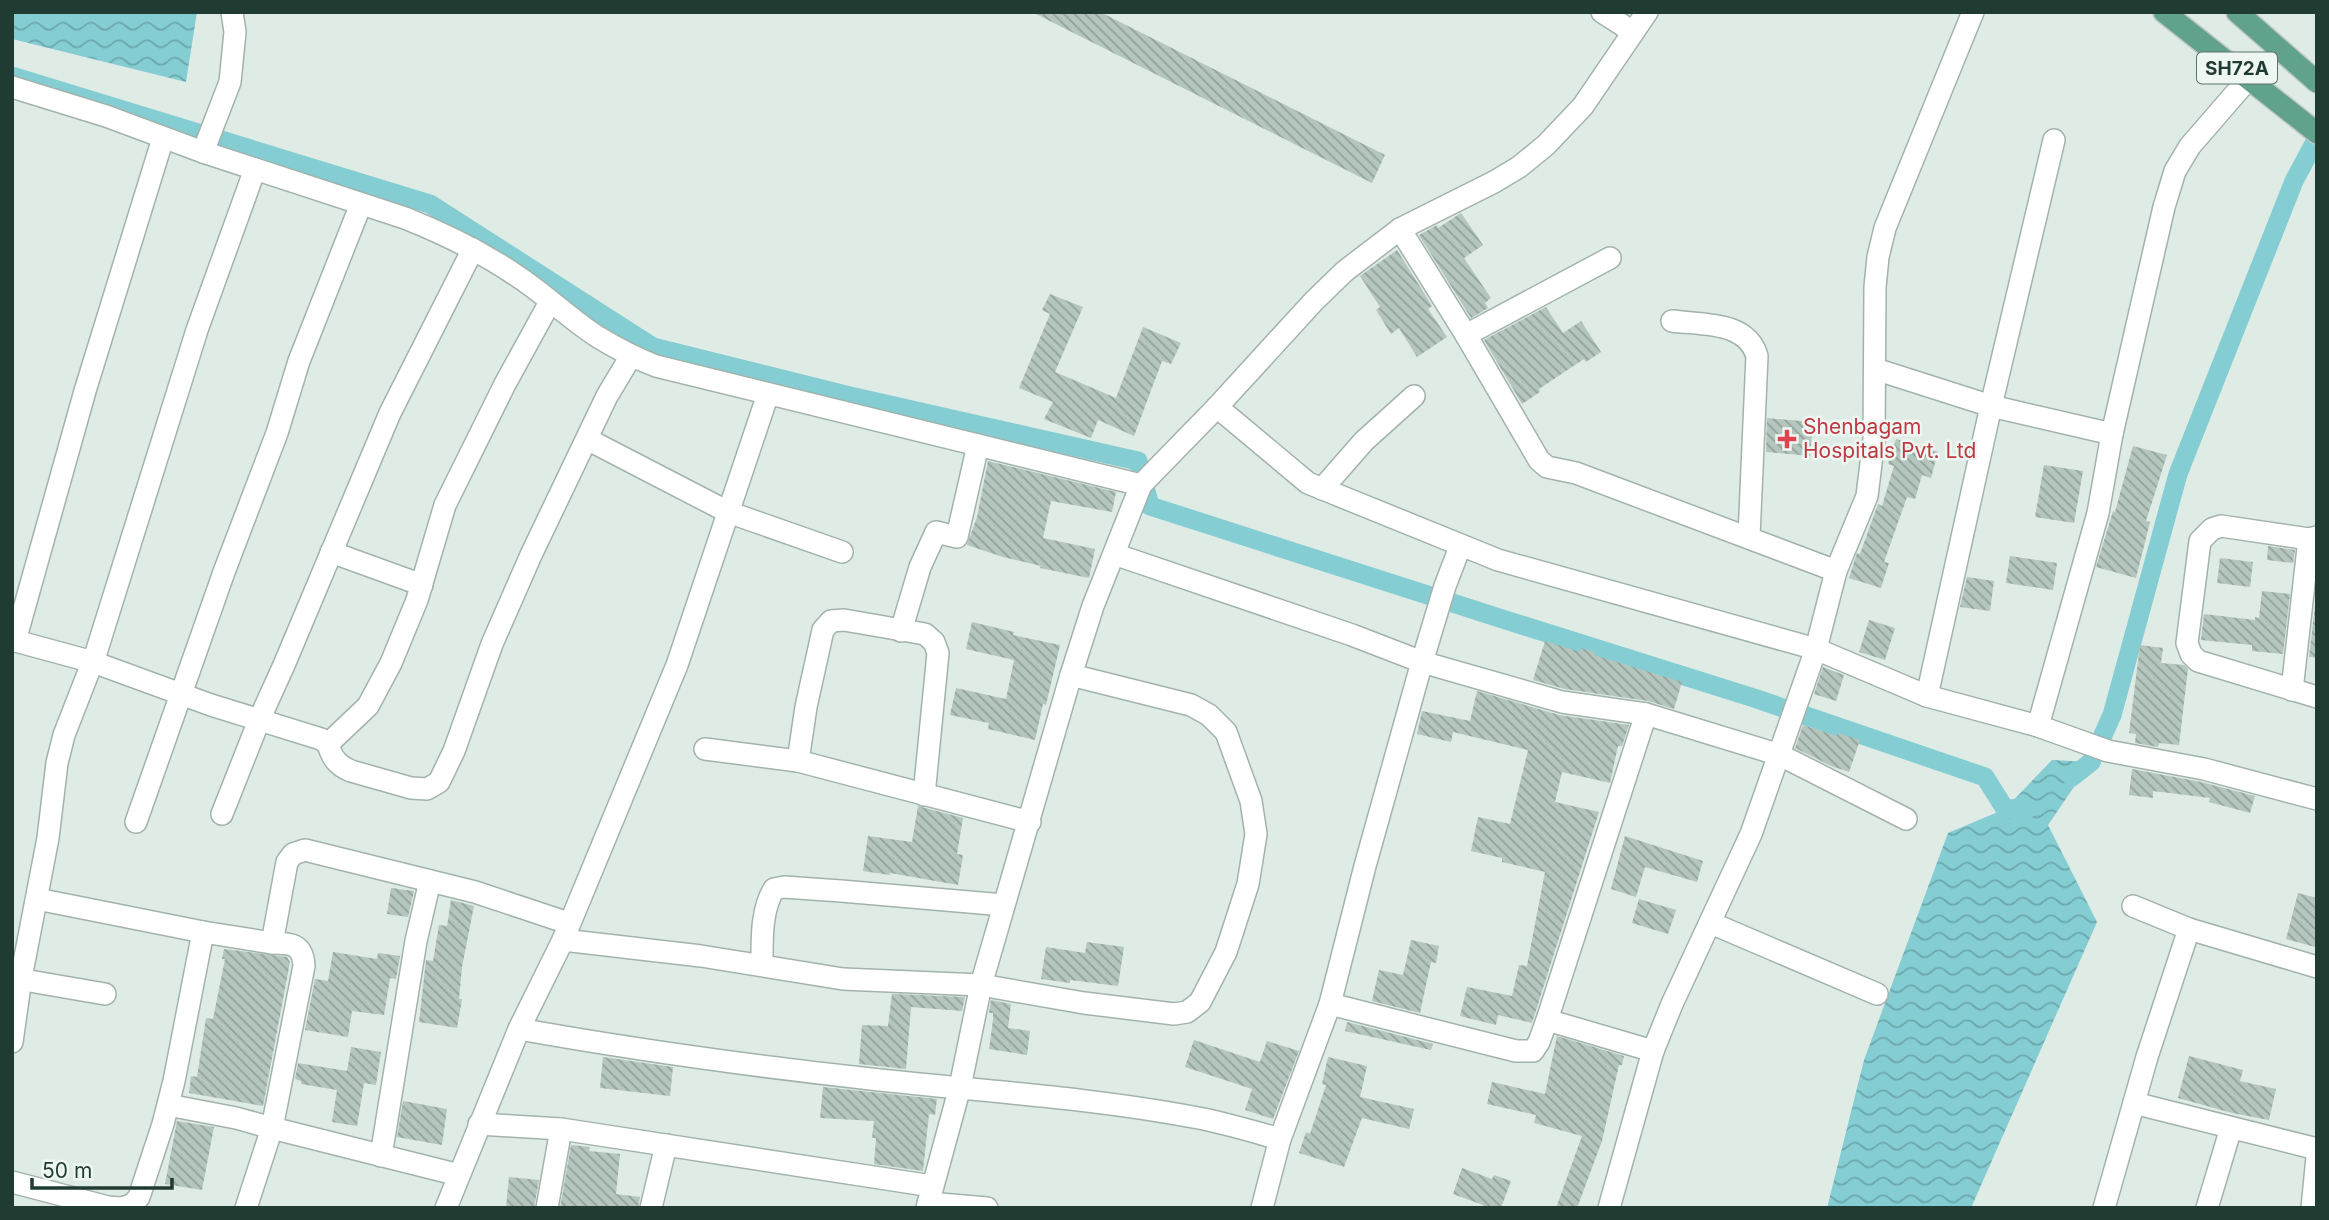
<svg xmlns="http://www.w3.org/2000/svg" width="2329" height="1220" viewBox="0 0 2329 1220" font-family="Inter,sans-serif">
<defs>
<pattern id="water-waves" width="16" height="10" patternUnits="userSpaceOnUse" patternTransform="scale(1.75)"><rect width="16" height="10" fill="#84cdd3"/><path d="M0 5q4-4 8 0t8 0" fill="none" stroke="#6ba8ac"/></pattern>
<pattern id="building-back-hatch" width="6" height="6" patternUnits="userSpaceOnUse" patternTransform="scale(1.75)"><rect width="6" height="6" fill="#b4c6bd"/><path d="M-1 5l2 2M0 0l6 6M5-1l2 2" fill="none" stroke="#92a29a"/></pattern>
</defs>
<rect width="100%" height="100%" fill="#dfebe5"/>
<g fill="url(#water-waves)">
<path d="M12 12H197L186 82 12 39Z"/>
<path d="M2052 760 2091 762 2048 825 2097 922 1971 1208H1827L1864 1060 1948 833 2005 809Z"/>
</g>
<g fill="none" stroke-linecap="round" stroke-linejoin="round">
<g stroke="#84cdd3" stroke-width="19">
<path d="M12 76 430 204 653 347 850 396 1138 461 1150 506 1515 623 1754 698 1985 777 2005 809 2029 808"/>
<path d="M2072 777 2091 762 2112 715 2178 474 2294 181 2317 138"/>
</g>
</g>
<g fill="url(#building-back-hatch)">
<path d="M1032 12H1100L1385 155 1372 183Z"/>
<path d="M1461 213 1483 245 1464 258 1491 298 1485 303 1488 308 1471 318 1419 235 1437 225 1438 228Z"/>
<path d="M1397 250 1432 306 1428 309 1447 337 1417 357 1399 328 1391 334 1376 310 1380 307 1360 276Z"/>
<path d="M1050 294 1083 307 1055 372 1116 398 1143 327 1181 343 1171 364 1162 361 1134 436 1098 420 1091 438 1044 419 1053 402 1019 388 1050 314 1042 310Z"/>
<path d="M1546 307 1563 333 1581 321 1601 352 1586 362 1584 359 1539 389 1540 392 1522 404 1484 340Z"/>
<path d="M1767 418 1813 422 1810 456 1766 452Z"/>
<path d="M1896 439 1938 452 1931 478 1922 475 1915 499 1907 497 1884 562 1889 563 1881 588 1849 578 1857 553 1860 554 1878 504 1882 506 1894 466 1888 464Z"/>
<path d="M2133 446 2167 455 2146 521 2150 522 2136 578 2096 567 2113 511 2115 512Z"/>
<path d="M988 461 1116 492 1112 512 1051 501 1043 538 1095 549 1089 578 1040 568 1041 566 1003 557 967 545 977 517Z"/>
<path d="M2044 465 2083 471 2074 523 2035 517Z"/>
<path d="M2268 546 2295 550 2293 563 2267 560Z"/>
<path d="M2010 556 2057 563 2053 590 2006 583Z"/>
<path d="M2220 558 2253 562 2250 587 2217 583Z"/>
<path d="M1967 577 1994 581 1990 611 1960 607Z"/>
<path d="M2262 591 2290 594 2283 654 2252 651V645L2201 640 2204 614 2255 620V617L2259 618Z"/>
<path d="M2316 597 2317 598V658L2309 657Z"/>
<path d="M1869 620 1895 628 1885 660 1859 652Z"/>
<path d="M972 622 1014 632 1013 635 1060 645 1046 705 1043 704 1035 740 988 729 989 723 950 715 956 688 1006 699 1014 660 966 649Z"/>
<path d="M1545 641 1580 652 1581 648 1595 652 1594 655 1682 682 1674 709 1648 701 1565 689 1533 680Z"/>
<path d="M2140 645 2163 648 2161 663 2184 665 2188 669 2179 745 2159 743 2158 747 2135 743 2136 734 2129 733Z"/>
<path d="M1823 667 1844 675 1836 701 1814 694Z"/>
<path d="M1477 691 1559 715 1629 725 1622 746H1618L1610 783 1562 772 1555 802 1599 812 1532 1023 1498 1015 1496 1025 1460 1016 1467 987 1512 996 1519 965 1527 966 1545 872 1502 862V858L1471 851 1478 817 1510 824 1528 750 1453 732 1451 742 1417 734 1422 711 1470 721Z"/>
<path d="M1803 725 1837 736 1838 733 1860 740 1849 772 1831 766 1795 748Z"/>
<path d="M2132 769 2201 782 2255 796 2250 813 2209 802 2210 798 2153 791V798L2129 795Z"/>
<path d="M918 806 963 818 957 854 963 855 958 885 890 873V875L863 871 868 836 912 842Z"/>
<path d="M1625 836 1703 861 1697 882 1645 867 1636 897 1611 889Z"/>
<path d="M391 888 414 891 408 917 387 914Z"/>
<path d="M2298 893 2317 898V939L2315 947 2286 939Z"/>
<path d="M1639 899 1676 910 1668 934 1632 923Z"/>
<path d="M451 900 474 906 462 967 459 999H462L457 1028 419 1022 426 960 433 961 439 925 447 926Z"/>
<path d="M1411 940 1439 946 1436 963 1431 962 1420 1013 1372 1001 1379 970 1403 975Z"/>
<path d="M1087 942 1124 947 1118 986 1070 980V983L1041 979 1046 947 1085 953Z"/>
<path d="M224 949 287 957 290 962 263 1106 189 1093 191 1076 197 1077 206 1018 213 1019 225 959H222Z"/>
<path d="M333 952 377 959 378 953 400 956 396 979 390 978 384 1015 352 1011 348 1037 305 1030 315 979 328 981Z"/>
<path d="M892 994 965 997 962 1011 911 1007 906 1069 859 1064 862 1025 888 1026Z"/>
<path d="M991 1000 1011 1004 1008 1028 1030 1031 1027 1055 989 1049 993 1020V1013H989Z"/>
<path d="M1347 1022 1433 1044 1431 1050 1345 1031Z"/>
<path d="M1557 1036 1624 1056 1622 1065H1619L1602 1141 1577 1208H1556L1582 1136 1534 1123 1536 1115 1487 1104 1492 1082 1545 1094Z"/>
<path d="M1194 1040 1260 1062 1267 1041 1299 1051 1273 1119 1245 1110 1252 1089 1185 1067Z"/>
<path d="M351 1047 381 1052 376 1085 364 1083 357 1126 332 1122 337 1090 301 1084V1081L295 1079 298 1063 347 1071Z"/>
<path d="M2189 1056 2243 1070 2240 1081 2276 1089 2269 1120 2232 1113 2178 1098Z"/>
<path d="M603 1057 673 1067 670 1096 600 1088Z"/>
<path d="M1328 1057 1367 1066 1360 1097 1414 1109 1409 1129 1362 1118 1344 1167 1299 1153 1306 1132 1310 1134 1326 1085 1322 1084Z"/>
<path d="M823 1087 937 1099 935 1115 929 1114 923 1171 874 1164 876 1138H872L874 1121 820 1118Z"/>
<path d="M403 1101 447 1109 442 1145 397 1137Z"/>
<path d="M177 1121 214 1127 202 1190 165 1184Z"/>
<path d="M571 1145 590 1147 589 1151 620 1154 616 1194 640 1197 638 1208H560Z"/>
<path d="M1462 1168 1492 1179 1494 1175 1511 1181 1501 1208H1482L1483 1205 1453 1194Z"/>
<path d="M509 1177 539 1180 534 1208H506Z"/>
</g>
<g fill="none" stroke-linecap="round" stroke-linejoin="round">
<defs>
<g id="street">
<path d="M1602 12 1633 32"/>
<path d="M12 87 106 116 203 152 405 218C445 234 484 253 520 278 547 296 570 319 598 337 616 348 635 358 656 366L1141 485"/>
<path d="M203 152 230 82 235 32 232 12"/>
<path d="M1400 229 1466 335 1539 460 1547 467 1576 473 1836 571"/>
<path d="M1672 321C1703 325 1747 321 1757 356L1749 536"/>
<path d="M1466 335 1610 258"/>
<path d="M1875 369 1991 406 2112 434"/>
<path d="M1217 407 1308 483 1498 560 1816 649 1927 696 2038 726 2108 751 2204 769 2317 799"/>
<path d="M587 439 728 512 842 552"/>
<path d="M1322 489 1364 441 1414 396"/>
<path d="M2317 537 2309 539 2221 526 2212 529 2200 541 2187 643 2191 654 2198 661 2317 697"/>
<path d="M331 552 422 585"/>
<path d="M1114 554 1352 635 1422 662 1445 586 1460 547"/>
<path d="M901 631 920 567 936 532 957 537 978 445"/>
<path d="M12 640 93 662 211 705 321 739 328 744 368 706 391 663 417 600 445 505 505 384 550 302"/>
<path d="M15 641 85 391 163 138"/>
<path d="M2292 690 2309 539"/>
<path d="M1927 696 1991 406 2054 140"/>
<path d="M2038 726 2098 513 2112 434 2164 207 2175 171 2190 146 2249 78"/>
<path d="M328 744C332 758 337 765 351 771L411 788 427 789 439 782 454 751 492 644 531 555 607 396 631 356"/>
<path d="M705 749 798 761 1030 822"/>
<path d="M798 761 806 707 823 630 831 621 844 620 925 634 934 642 938 653 924 795"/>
<path d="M222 814 260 718 284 665 390 413 473 249"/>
<path d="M136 822 224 572 277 433 299 361 361 204"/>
<path d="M37 899 203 932 272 943 287 862 293 854 305 850 475 892 568 923"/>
<path d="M2133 906 2189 929 2317 967"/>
<path d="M1711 923 1877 994"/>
<path d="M563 940 701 956 843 979 981 985 1084 1003 1174 1014 1187 1012 1200 1002 1226 952 1248 884 1256 834 1251 801 1226 732 1209 715 1191 705 1071 675"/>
<path d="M762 965C762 940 761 910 774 889L784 887 841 891 1004 905"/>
<path d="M12 978 105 994"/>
<path d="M1330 1004 1516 1051H1533L1539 1042 1547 1020 1646 714"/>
<path d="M1547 1020 1653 1051"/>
<path d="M519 1029C636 1050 753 1066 871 1079 978 1091 1087 1097 1193 1117 1222 1122 1251 1131 1280 1139"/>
<path d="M12 1042 21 978 48 838 57 763 64 735 96 653 197 330 255 169"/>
<path d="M2134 1103 2317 1149"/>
<path d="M168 1105 236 1118 272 1128 304 966C303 944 291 943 272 943"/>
<path d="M479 1124 561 1129 932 1186"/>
<path d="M381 1156 416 941 430 881"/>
<path d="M12 1182 108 1207 120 1208"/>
<path d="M928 1203 987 1208"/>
<path d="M122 1208 133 1204 139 1197 163 1124 174 1081 203 932"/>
<path d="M246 1208 272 1128 459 1175"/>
<path d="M446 1208 519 1029 563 940 677 665 768 394"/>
<path d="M547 1208 561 1129"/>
<path d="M651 1208 666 1145"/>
<path d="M927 1208 960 1087 981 985 1071 675 1093 606 1141 485 1217 407 1314 301 1345 271 1400 229 1494 182 1519 167 1546 145 1583 106 1647 12"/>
<path d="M1262 1208 1280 1139 1330 1004 1365 866 1422 662 1562 702 1646 714 1780 755 1906 819"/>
<path d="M1609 1208 1653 1051 1672 1004 1751 834 1816 649 1836 571 1867 496 1874 439 1875 287 1878 257 1885 228 1973 12"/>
<path d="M2104 1208 2147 1057 2189 929"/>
<path d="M2207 1208 2231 1128"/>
<path d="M2312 1208 2317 1157"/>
</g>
<g id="primary">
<path d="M2164 12 2317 133"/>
<path d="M2237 12 2317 82"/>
</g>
</defs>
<use href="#street" stroke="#a2b3ac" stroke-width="24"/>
<use href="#primary" stroke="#c0c8c6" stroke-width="24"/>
<use href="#street" stroke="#fff" stroke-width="21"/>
<use href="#primary" stroke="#61a28d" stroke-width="21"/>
</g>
<path fill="#e0444e" stroke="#eff7f3" stroke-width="2.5" d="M1783.5 428.5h7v7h7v7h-7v7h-7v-7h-7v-7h7z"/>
<g text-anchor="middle" stroke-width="5" stroke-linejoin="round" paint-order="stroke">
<rect fill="#eff7f3" stroke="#5d736c" stroke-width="2" x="2197" y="52.5" width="80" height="31" rx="5"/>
<g font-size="19" font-weight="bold" fill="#1f3b32">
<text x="2237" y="75">SH72A</text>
</g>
<g font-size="21" fill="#be3a42" stroke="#eff7f3" text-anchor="start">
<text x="1803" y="434">Shenbagam<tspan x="1803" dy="24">Hospitals Pvt. Ltd</tspan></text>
</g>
</g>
<rect width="2329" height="1220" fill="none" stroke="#1f3b32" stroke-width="28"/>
<path d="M32 1178v10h140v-10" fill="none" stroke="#1f3b32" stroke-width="3.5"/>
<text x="42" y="1178" font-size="21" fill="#1f3b32" stroke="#eff7f3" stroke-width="5" paint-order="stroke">50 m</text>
</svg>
